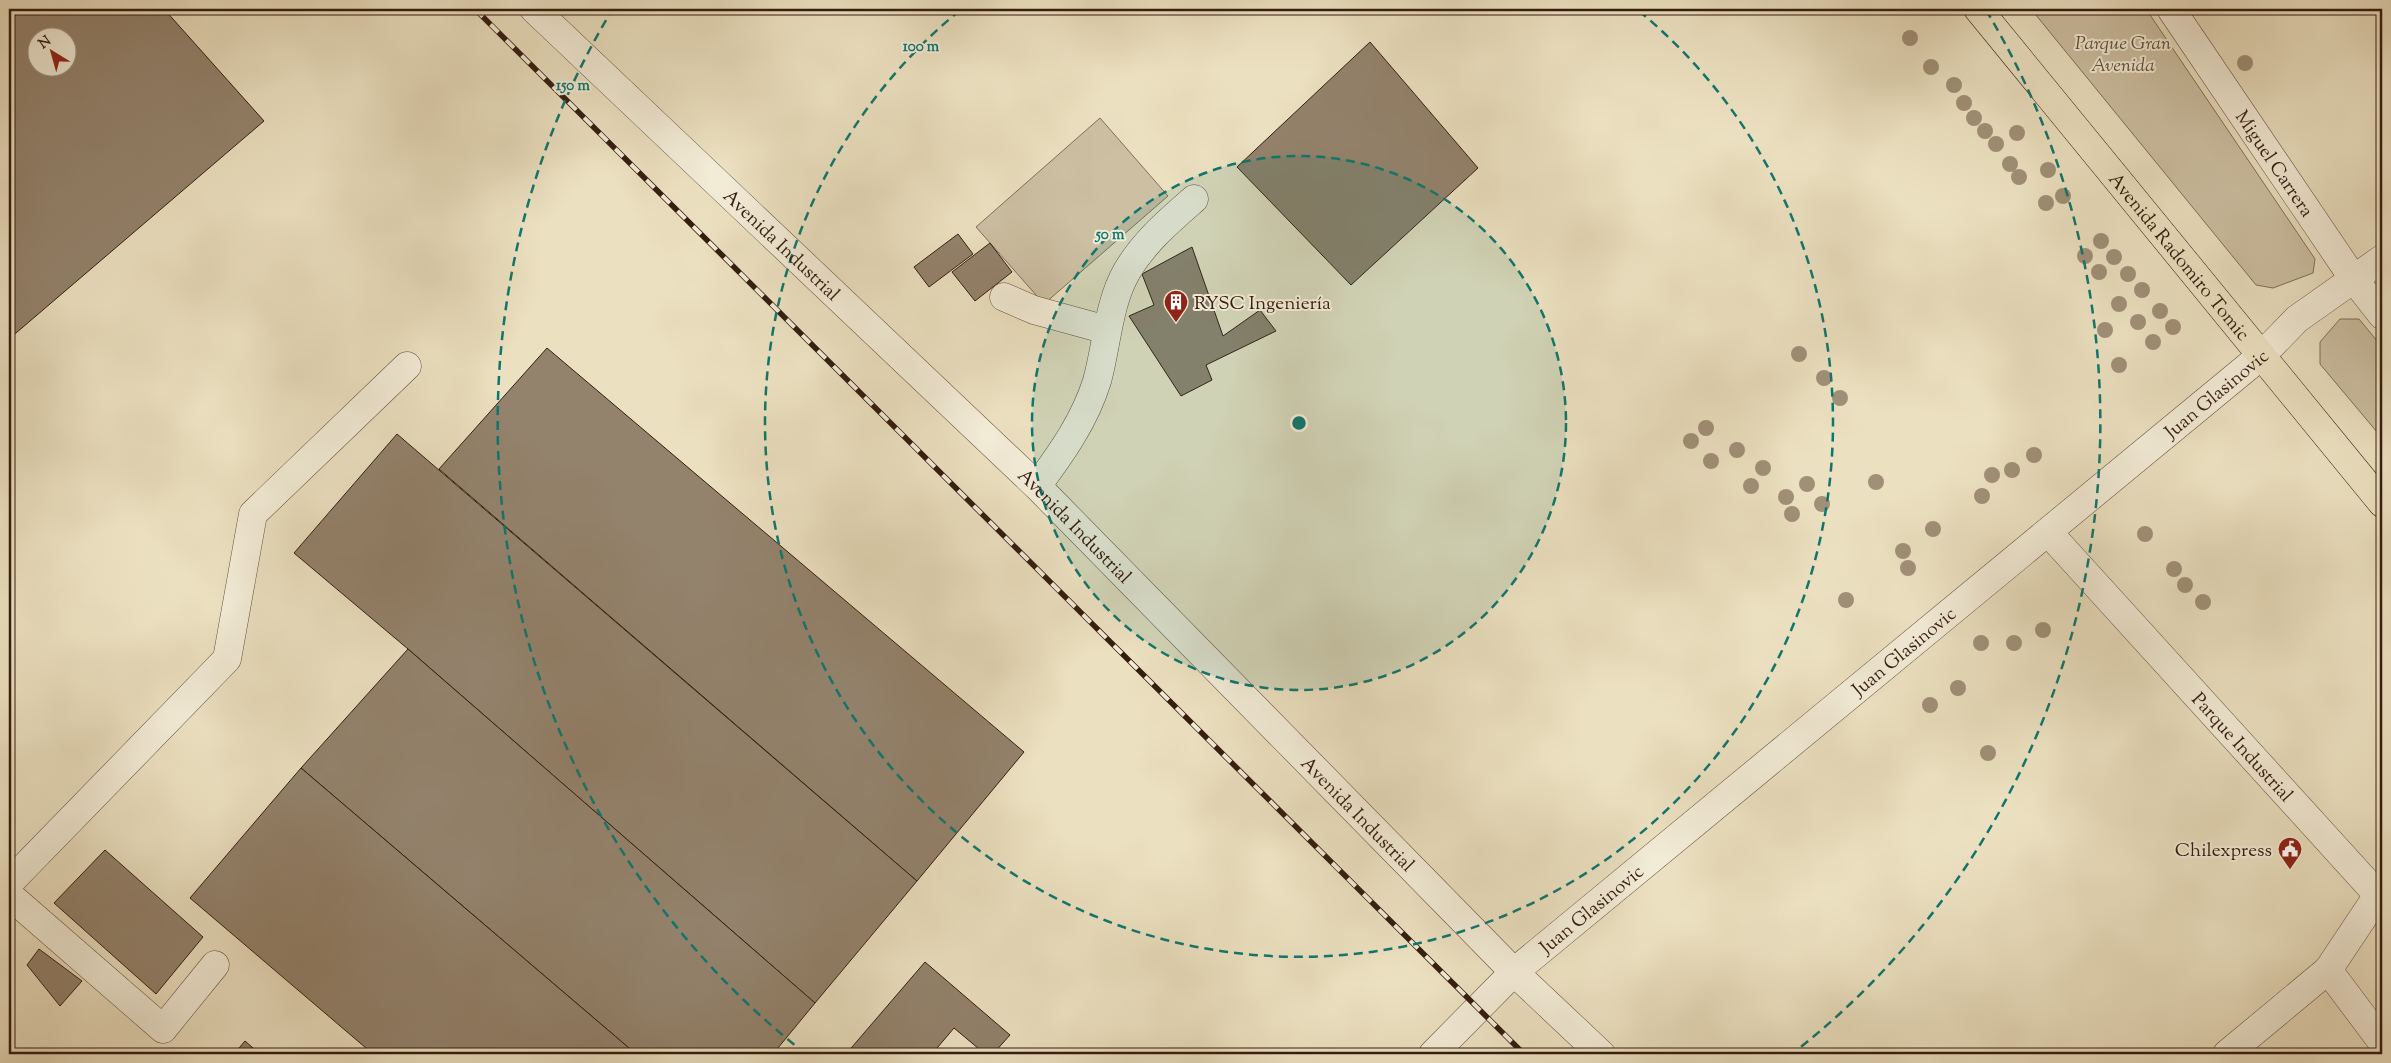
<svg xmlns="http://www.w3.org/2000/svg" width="2391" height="1063" viewBox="0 0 2391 1063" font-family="'Sorts Mill Goudy',serif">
<rect width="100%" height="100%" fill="#ebe0c0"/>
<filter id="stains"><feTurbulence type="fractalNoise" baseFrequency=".004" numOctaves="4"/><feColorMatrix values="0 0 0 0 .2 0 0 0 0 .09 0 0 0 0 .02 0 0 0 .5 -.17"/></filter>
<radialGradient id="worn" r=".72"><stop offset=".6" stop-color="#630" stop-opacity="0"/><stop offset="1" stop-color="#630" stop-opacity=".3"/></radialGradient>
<g fill="#ccbfa2" stroke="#806e59">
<path d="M2031 9H2146L2315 259 2313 273 2273 288 2256 285Z"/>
<path d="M1100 118 1168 196 1044 304 976 227Z"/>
<path d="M2340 319H2359L2382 347V438L2320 364V342Z"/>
</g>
<g fill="#93826c" stroke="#341d10" fill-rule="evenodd">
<path d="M22 9H164L264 121 9 339V21ZM38 38H68V68H38Z"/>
<path d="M1370 42 1478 168 1351 285 1237 167Z"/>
<path d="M958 234 973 254 929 287 914 267Z"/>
<path d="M990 243 1012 272 975 301 952 272Z"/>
<path d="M1192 247 1223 336 1260 310 1276 331 1206 365 1212 380 1181 396 1129 316 1154 305 1142 274Z"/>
<path d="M547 348 1024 752 917 881 439 469Z"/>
<path d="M397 434 917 881 815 1003 408 649 294 553Z"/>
<path d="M408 649 815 1003 773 1054H636L301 768Z"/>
<path d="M301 768 636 1054H373L190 898Z"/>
<path d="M105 850 203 937 156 994 54 903Z"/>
<path d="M39 949 82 981 60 1006 27 965Z"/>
<path d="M925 962 1010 1035 993 1054H985L954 1028 932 1054H846Z"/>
<path d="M245 1041 260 1054H234Z"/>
</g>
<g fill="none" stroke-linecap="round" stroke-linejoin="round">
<defs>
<g id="minor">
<path id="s1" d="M534 9 1037 486 1514 972 1601 1054"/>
<path id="s2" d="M2171 9 2353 278 2382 315"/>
<path d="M1004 297 1034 310 1107 330"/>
<path d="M1037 486C1061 454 1085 420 1097 381 1107 345 1108 304 1127 271 1144 242 1169 221 1194 199"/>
<path id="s3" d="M2048 532 2378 895 2328 970 2382 1042"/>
<path d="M9 883 227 659 253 514 407 366"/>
<path d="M9 895 163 1029 215 965"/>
<path id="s4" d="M1433 1054 1514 972 2262 355 2297 319 2382 259"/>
<path d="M2227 1054 2328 970"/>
</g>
<g id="major">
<path id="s5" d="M1978 9 2382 503"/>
</g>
</defs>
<use href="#minor" stroke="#624e3c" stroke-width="29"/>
<use href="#major" stroke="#341d10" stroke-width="29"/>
<use href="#minor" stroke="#f2ebd6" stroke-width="28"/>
<use href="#major" stroke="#ebe0c0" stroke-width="28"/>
<defs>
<path id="rail" d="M475 9 1524 1054"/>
</defs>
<use href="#rail" stroke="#341d10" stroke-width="5.5"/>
<use href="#rail" stroke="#f2ebd6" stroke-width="4" stroke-dasharray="11" stroke-linecap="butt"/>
</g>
<g fill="#a09077">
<circle cx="1910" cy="38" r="8"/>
<circle cx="2245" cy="63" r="8"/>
<circle cx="1931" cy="67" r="8"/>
<circle cx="1954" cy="85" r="8"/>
<circle cx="1964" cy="103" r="8"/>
<circle cx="1974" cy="118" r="8"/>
<circle cx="1985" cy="131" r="8"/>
<circle cx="2017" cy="133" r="8"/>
<circle cx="1996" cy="144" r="8"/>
<circle cx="2010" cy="164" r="8"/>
<circle cx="2048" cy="170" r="8"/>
<circle cx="2019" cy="177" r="8"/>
<circle cx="2063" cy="196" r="8"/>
<circle cx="2046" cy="203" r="8"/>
<circle cx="2101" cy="241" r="8"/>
<circle cx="2085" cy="256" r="8"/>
<circle cx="2114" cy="257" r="8"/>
<circle cx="2099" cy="272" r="8"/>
<circle cx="2128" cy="274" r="8"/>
<circle cx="2142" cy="290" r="8"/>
<circle cx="2119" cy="304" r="8"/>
<circle cx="2160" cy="311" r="8"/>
<circle cx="2138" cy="322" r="8"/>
<circle cx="2173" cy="327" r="8"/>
<circle cx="2105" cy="330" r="8"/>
<circle cx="2153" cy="342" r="8"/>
<circle cx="1799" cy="354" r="8"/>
<circle cx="2119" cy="365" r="8"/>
<circle cx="1824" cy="378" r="8"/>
<circle cx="1840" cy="398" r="8"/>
<circle cx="1706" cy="428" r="8"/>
<circle cx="1691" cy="441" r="8"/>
<circle cx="1737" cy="450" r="8"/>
<circle cx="2034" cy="455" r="8"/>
<circle cx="1711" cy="461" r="8"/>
<circle cx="1763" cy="468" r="8"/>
<circle cx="2012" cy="470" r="8"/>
<circle cx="1992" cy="475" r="8"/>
<circle cx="1876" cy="482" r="8"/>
<circle cx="1807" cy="484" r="8"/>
<circle cx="1751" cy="486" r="8"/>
<circle cx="1982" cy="496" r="8"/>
<circle cx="1786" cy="497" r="8"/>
<circle cx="1822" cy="504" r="8"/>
<circle cx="1792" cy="514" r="8"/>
<circle cx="1933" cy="529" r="8"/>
<circle cx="2145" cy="534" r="8"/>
<circle cx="1903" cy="551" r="8"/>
<circle cx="1908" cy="568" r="8"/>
<circle cx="2174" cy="569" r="8"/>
<circle cx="2185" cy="585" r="8"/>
<circle cx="1846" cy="600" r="8"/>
<circle cx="2203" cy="602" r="8"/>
<circle cx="2043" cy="630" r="8"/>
<circle cx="1981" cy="643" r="8"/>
<circle cx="2014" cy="643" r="8"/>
<circle cx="1958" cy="688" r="8"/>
<circle cx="1930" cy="705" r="8"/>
<circle cx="1988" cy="753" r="8"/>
</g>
<circle cx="1299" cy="423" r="267" fill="#0f766e" fill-opacity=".12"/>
<g fill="none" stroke="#0f766e" stroke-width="2.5" stroke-dasharray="9 6">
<circle cx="1299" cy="423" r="267"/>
<path d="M1639 11A534 534 0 1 1 959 11"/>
<path d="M806 1054A801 801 0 0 1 612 10M1986 10A801 801 0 0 1 1792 1054"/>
</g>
<defs>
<symbol id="building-pin" viewBox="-11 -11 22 30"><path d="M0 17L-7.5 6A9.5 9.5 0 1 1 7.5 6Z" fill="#8f2418" stroke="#f2ebd6"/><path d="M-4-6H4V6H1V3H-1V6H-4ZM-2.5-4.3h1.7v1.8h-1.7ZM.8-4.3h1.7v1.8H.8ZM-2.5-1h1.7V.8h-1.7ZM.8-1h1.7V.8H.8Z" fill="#fff"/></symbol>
<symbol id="civic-pin" viewBox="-11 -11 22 30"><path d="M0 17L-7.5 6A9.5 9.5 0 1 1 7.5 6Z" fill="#8f2418" stroke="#f2ebd6"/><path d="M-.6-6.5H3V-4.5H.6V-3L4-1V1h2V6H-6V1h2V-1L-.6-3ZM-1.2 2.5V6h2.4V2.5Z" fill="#fff"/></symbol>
</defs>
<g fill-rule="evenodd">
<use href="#building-pin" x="1162" y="288" width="28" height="38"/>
<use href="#civic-pin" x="2276" y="835" width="28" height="38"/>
</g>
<g text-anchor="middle" stroke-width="4" stroke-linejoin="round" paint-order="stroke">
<g font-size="19" font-style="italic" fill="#624e3c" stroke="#f2ebd6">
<text x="2123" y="49">Parque Gran<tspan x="2123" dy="22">Avenida</tspan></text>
</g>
<g font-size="19" fill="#341d10" stroke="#f2ebd6">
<text dy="7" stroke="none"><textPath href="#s2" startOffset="186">Miguel Carrera</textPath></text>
<text dy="7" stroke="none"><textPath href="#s1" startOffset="342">Avenida Industrial</textPath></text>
<text dy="7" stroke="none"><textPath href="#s5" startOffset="319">Avenida Radomiro Tomic</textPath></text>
<text dy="7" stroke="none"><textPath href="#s4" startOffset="1025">Juan Glasinovic</textPath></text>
<text dy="7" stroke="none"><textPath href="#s1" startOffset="748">Avenida Industrial</textPath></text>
<text dy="7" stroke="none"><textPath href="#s4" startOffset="620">Juan Glasinovic</textPath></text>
<text dy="7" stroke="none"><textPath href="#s3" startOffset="290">Parque Industrial</textPath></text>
<text dy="7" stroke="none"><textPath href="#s1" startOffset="1152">Avenida Industrial</textPath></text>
<text dy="7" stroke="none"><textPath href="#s4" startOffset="215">Juan Glasinovic</textPath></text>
</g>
<g font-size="19" fill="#341d10" stroke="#f2ebd6" text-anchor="start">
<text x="1194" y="309">RYSC Ingeniería</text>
<text x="2272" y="856" text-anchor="end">Chilexpress</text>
</g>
</g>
<circle cx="1299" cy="423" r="8" fill="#0f766e" stroke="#f2ebd6" stroke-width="2.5"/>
<g font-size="15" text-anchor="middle" font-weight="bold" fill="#0f766e" stroke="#f2ebd6" stroke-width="4" stroke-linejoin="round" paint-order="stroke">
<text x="921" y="51">100 m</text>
<text x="573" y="90">150 m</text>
<text x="1110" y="239">50 m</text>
</g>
<rect width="2391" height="1063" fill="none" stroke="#ebe0c0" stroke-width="30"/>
<rect x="10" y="10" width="2371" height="1043" fill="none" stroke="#341d10" stroke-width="2.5"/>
<rect x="15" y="15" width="2361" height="1033" fill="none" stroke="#341d10"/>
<g transform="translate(52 52) rotate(323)"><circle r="24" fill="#f2ebd6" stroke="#a69987"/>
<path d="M0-4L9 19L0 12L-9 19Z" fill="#8f2418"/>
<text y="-8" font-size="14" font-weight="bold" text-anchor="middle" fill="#341d10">N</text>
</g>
<rect width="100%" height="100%" filter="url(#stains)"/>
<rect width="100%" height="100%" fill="url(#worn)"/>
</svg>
